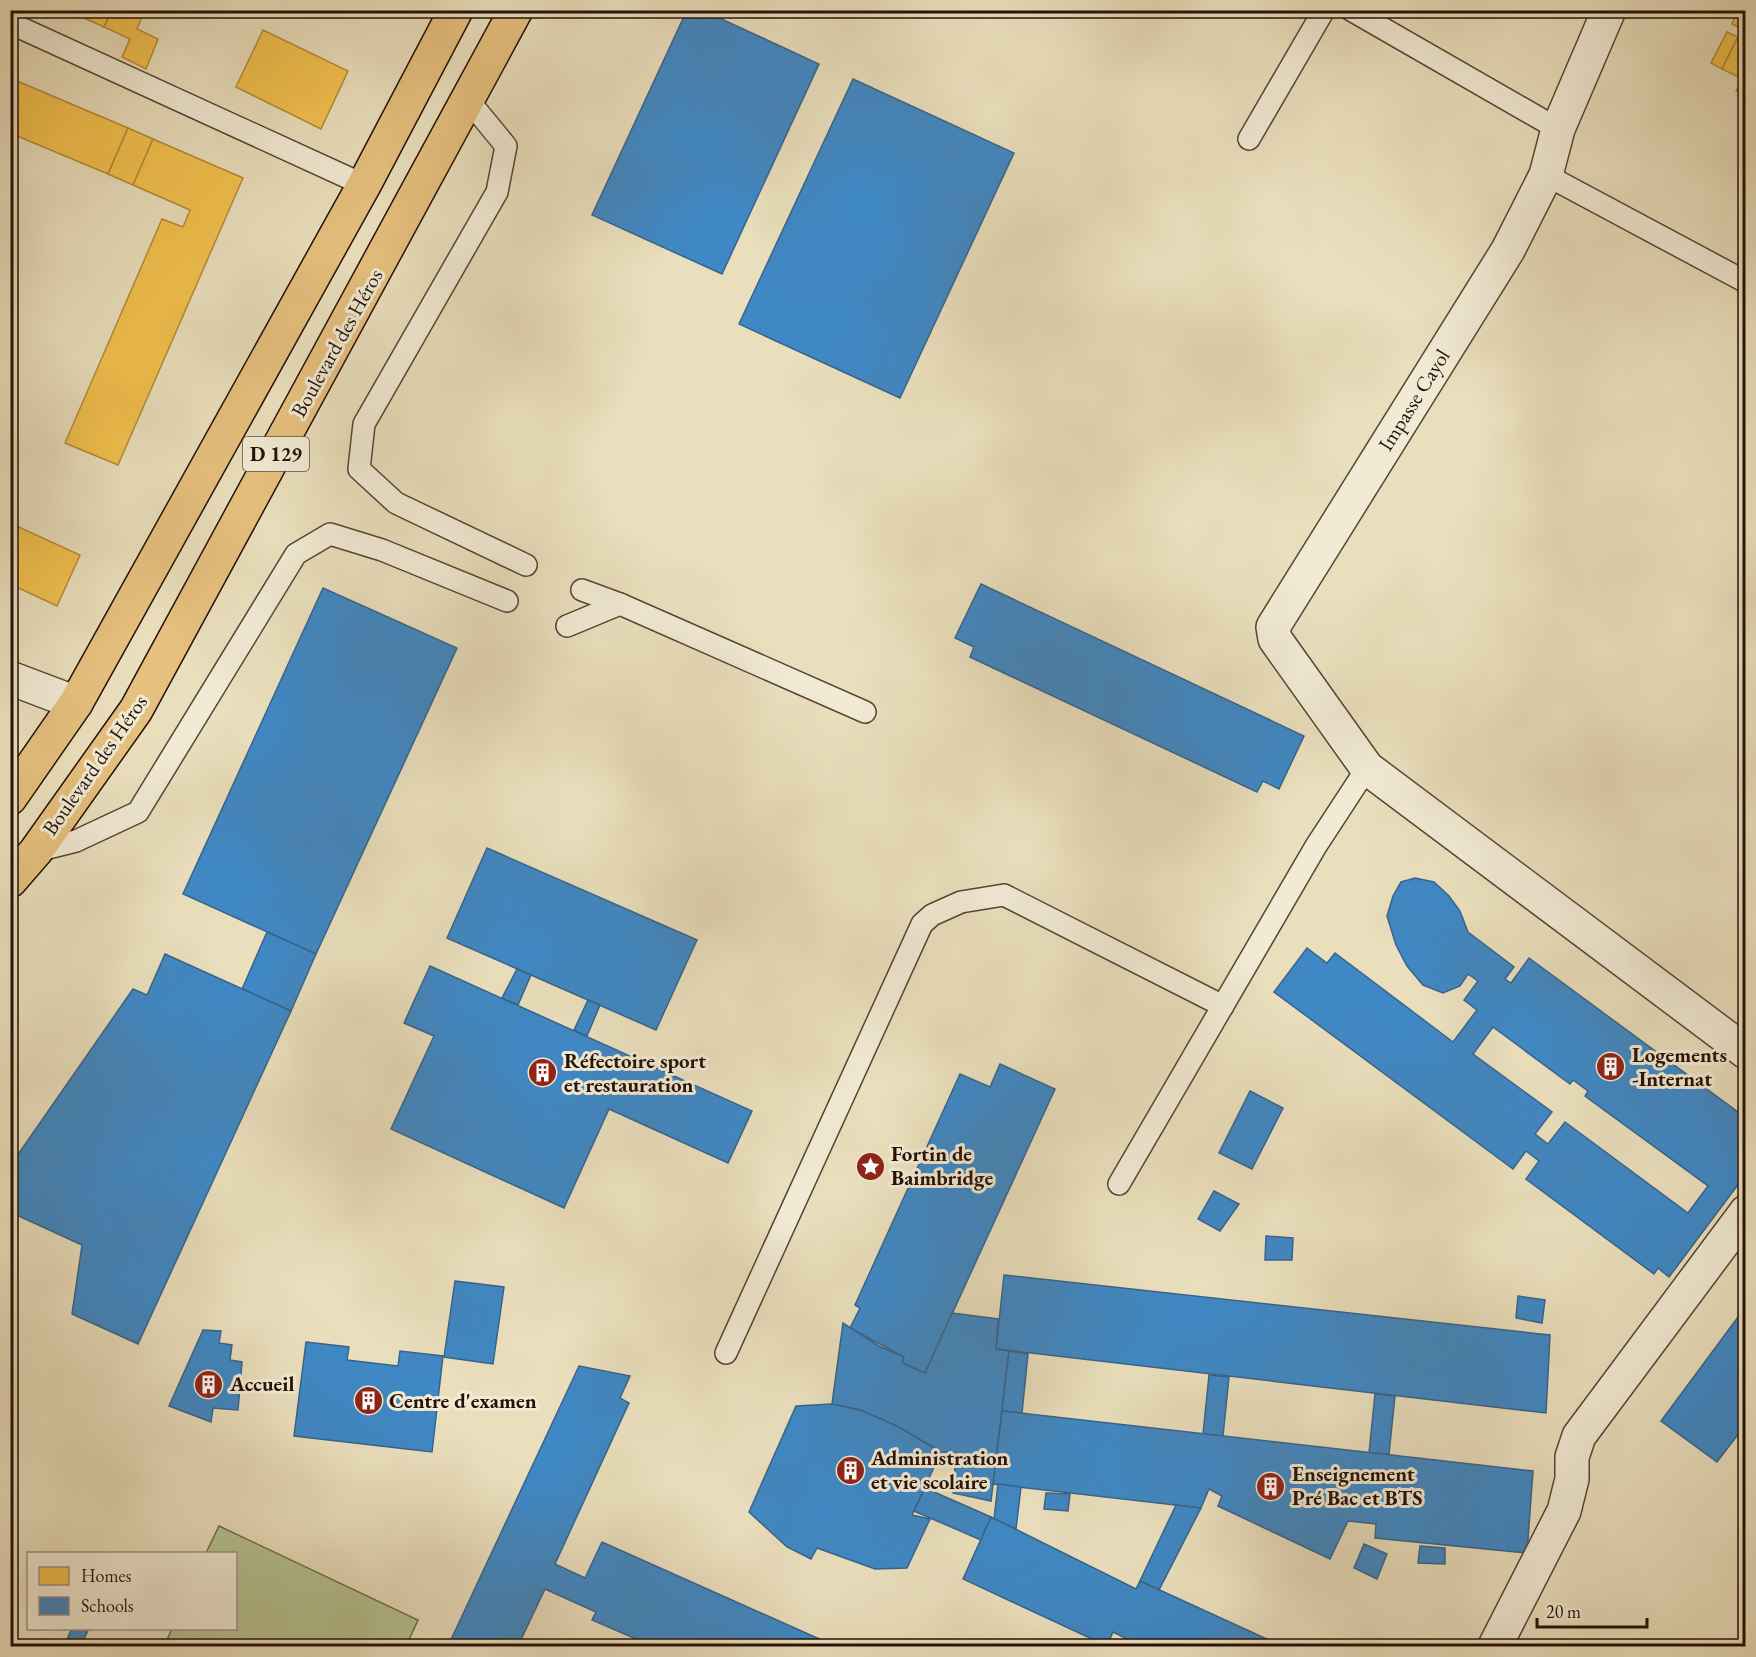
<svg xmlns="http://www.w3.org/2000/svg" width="1756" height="1657" viewBox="0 0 1756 1657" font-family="'EB Garamond',serif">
<rect width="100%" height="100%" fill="#eadfbd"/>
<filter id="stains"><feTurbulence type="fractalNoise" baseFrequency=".00333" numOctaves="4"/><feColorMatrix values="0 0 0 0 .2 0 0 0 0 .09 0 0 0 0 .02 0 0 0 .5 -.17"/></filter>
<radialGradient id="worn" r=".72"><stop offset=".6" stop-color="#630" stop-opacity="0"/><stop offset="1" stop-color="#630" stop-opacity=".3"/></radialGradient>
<path fill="#b6c292" stroke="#6e694c" stroke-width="1.5" d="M219 1526 418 1620 406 1646H164L172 1629 236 1628V1554L206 1553Z"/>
<g fill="#f2c14e" stroke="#b48c38" stroke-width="1.5">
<path d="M85 10H112L104 27 82 17Z"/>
<path d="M112 10H145L137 29 158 39 146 69 122 57 130 39 104 27Z"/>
<path d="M1737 10H1746L1745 30 1732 24Z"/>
<path d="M263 30 348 71 321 129 236 87Z"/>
<path d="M1727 32 1738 37 1722 69 1711 63Z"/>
<path d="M1738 37 1746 41V96L1736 91 1743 79 1722 69Z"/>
<path d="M10 78 128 128 108 174 10 133Z"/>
<path d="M128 128 153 139 133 185 108 174Z"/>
<path d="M153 139 243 178 118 465 65 443 162 219 183 227 190 210 133 185Z"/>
<path d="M10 523 80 555 57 606 10 584Z"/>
</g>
<g fill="#3f88c5" stroke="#37648c" stroke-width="1.5" fill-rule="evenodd">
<path d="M687 10H702L819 64 722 274 592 215Z"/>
<path d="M853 79 1014 153 900 398 739 324Z"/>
<path d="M981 584 1304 736 1279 789 1263 781 1257 792 970 657 974 647 955 638Z"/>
<path d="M323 588 457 648 316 954 183 894Z"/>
<path d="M487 848 697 940 656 1030 447 938Z"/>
<path d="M1415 878 1434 882 1449 896 1460 911 1468 932 1514 967 1505 979 1511 983 1529 958 1746 1118V1174L1669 1277 1658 1268 1654 1274 1526 1179 1539 1161 1526 1151 1513 1169 1274 992 1307 948 1327 963 1335 953 1453 1042 1477 1010 1464 1000 1478 981 1468 974 1460 986 1443 993 1423 985 1407 966 1396 945 1387 916 1393 896 1401 882ZM1493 1027 1570 1084 1573 1080 1588 1091 1585 1096 1708 1186 1688 1213 1565 1122 1548 1144 1535 1134 1552 1112 1473 1054Z"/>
<path d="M267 932 316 954 291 1011 242 989Z"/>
<path d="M165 954 291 1011 138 1344 72 1314 82 1245 10 1212V1166L133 989 147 995Z"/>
<path d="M430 966 752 1111 728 1163 609 1109 564 1208 391 1129 434 1036 404 1023Z"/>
<path d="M517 969 531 975 518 1005 502 998Z"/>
<path d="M588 1000 600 1005 587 1036 574 1030Z"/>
<path d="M1000 1064 1055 1089 925 1373 902 1363 904 1357 850 1328 860 1308 855 1305 960 1074 990 1087Z"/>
<path d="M1250 1091 1283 1108 1252 1169 1219 1153Z"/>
<path d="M1214 1191 1239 1204 1220 1231 1198 1219Z"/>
<path d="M1266 1236 1293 1238 1292 1260H1265Z"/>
<path d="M1004 1275 1550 1335 1546 1413 996 1349Z"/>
<path d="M455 1281 504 1287 493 1364 444 1357Z"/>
<path d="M1518 1296 1545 1300 1542 1323 1516 1318Z"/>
<path d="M1744 1309 1746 1424 1717 1462 1661 1421Z"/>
<path d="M952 1313 998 1319 996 1349 1009 1351 991 1501 953 1493 956 1453 941 1452 897 1426 860 1410 832 1404 843 1323 879 1346 904 1357 902 1363 925 1373Z"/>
<path d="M203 1330 221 1331 219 1343 232 1345 230 1360 242 1362 238 1410 213 1408 211 1422 169 1406Z"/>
<path d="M306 1342 349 1347 347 1360 398 1366 400 1351 443 1356 432 1452 294 1436Z"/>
<path d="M1009 1351 1028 1354 1022 1413 1002 1411Z"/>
<path d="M579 1366 630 1376 620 1398 629 1403 555 1564 585 1578 602 1542 835 1646H652L592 1620 596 1612 545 1589 518 1646H448Z"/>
<path d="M1209 1375 1229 1377 1223 1436 1203 1434Z"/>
<path d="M1375 1394 1395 1396 1389 1454 1369 1453Z"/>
<path d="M832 1404 860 1410 897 1426 941 1452 912 1515 930 1519 907 1568 875 1569 817 1548 811 1559 787 1547 749 1512 796 1406Z"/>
<path d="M1002 1411 1533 1471 1527 1553 1375 1538 1376 1524 1348 1521 1330 1559 1218 1506 1222 1496 1209 1489 1201 1508 993 1484Z"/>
<path d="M998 1484 1021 1487 1016 1529 994 1519Z"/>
<path d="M925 1488 991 1517 981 1540 914 1511Z"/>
<path d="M1046 1493 1070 1494 1068 1511 1044 1509Z"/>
<path d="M1176 1505 1201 1508 1159 1590 1140 1581Z"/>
<path d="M991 1517 1136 1589 1140 1581 1282 1646H1141L1113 1632 1107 1646 963 1579Z"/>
<path d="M1364 1544 1387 1554 1377 1579 1354 1568Z"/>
<path d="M1420 1546 1445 1548V1564L1418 1563Z"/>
<path d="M72 1628H89L81 1646H64Z"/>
</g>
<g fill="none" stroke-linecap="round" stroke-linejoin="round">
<defs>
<g id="lane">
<path d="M1351 10 1558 129"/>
<path d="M10 23 364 185"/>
<path d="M469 101 506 146 497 192 364 424 359 469 396 503 526 565"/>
<path d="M1249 139 1324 10"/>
<path d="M1546 175 1746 282"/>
<path d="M582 590 620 604 865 712"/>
<path d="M567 626 620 604"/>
<path d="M36 851 76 841 138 812 296 554 330 534 382 550 507 601"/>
<path d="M1119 1184 1316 846 1367 768"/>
<path d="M726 1353 922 924 932 915 961 902 1004 895 1223 1006"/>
</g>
<g id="street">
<path d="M1609 10 1558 129 1546 175 1508 250 1273 627 1275 639 1367 768 1746 1052"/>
<path d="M10 678 76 703"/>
<path d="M1495 1646 1564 1511 1572 1479V1457L1579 1436 1746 1212"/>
</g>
<g id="highway">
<path d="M10 798 76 703 364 185 456 10"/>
<path d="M10 881 36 851 136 710 516 10"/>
</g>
</defs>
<use href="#lane" stroke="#564434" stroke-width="24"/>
<use href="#street" stroke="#564434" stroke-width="36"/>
<use href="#highway" stroke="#251006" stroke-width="36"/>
<use href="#lane" stroke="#f1ead4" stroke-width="21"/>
<use href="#street" stroke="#f1ead4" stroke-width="33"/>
<use href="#highway" stroke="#e5c07e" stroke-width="33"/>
</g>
<defs>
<symbol id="building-disc" viewBox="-11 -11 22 22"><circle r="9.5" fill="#8f2418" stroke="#f1ead4"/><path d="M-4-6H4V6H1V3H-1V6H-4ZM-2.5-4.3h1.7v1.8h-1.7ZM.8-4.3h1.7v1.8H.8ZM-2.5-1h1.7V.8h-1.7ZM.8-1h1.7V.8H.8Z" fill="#fff"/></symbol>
<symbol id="sight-disc" viewBox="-11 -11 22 22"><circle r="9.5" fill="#8f2418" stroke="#f1ead4"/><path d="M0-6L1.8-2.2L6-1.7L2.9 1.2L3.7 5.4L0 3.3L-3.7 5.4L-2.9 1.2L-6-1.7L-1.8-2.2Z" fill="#fff"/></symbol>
</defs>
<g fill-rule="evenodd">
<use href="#building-disc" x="1594" y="1050" width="33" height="33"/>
<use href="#building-disc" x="526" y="1056" width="33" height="33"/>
<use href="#sight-disc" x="854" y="1150" width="33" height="33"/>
<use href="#building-disc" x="192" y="1368" width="33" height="33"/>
<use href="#building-disc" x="352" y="1384" width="33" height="33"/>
<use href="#building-disc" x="834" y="1454" width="33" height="33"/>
<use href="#building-disc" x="1254" y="1470" width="33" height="33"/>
</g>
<g text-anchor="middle" stroke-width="6" stroke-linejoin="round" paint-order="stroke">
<rect fill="#f1ead4" stroke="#625144" stroke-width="1.5" x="243" y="437" width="66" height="34" rx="4.5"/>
<g font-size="20" font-weight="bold" fill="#251006">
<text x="276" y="461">D 129</text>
</g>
<g font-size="21" fill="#251006" stroke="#f1ead4">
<text transform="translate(337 343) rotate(-61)" y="7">Boulevard des Héros</text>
<text transform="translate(1414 400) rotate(-58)" y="7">Impasse Cayol</text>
<text transform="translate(95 765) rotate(-55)" y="7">Boulevard des Héros</text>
</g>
<g font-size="21" font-weight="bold" fill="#251006" stroke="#f1ead4" text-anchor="start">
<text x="1632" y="1062">Logements<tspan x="1632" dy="24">-Internat</tspan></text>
<text x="564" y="1068">Réfectoire sport<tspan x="564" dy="24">et restauration</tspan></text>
<text x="891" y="1161">Fortin de<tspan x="891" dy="24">Baimbridge</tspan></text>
<text x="230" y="1391">Accueil</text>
<text x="389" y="1408">Centre d'examen</text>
<text x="871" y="1465">Administration<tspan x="871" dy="24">et vie scolaire</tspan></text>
<text x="1292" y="1481">Enseignement<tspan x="1292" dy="24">Pré Bac et BTS</tspan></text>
</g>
</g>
<rect width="1756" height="1657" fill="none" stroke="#eadfbd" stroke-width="36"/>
<rect x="12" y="12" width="1732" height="1633" fill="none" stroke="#251006" stroke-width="3"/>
<rect x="18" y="18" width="1720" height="1621" fill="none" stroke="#251006" stroke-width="1.5"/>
<rect x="27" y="1552" width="210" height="78" fill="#f1ead4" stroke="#9f9382" stroke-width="1.5"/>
<rect x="39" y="1567" width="30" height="18" fill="#f2c14e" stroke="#9f9382" stroke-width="1.5"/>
<text x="81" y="1582" font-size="18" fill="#251006">Homes</text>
<rect x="39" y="1597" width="30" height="18" fill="#3f88c5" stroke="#9f9382" stroke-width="1.5"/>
<text x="81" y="1612" font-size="18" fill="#251006">Schools</text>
<path d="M1537 1618v9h110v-9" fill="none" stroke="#251006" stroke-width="3"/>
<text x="1546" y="1618" font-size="18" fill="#251006" stroke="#f1ead4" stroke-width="4.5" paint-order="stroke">20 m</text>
<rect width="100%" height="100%" filter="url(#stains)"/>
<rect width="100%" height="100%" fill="url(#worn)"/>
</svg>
